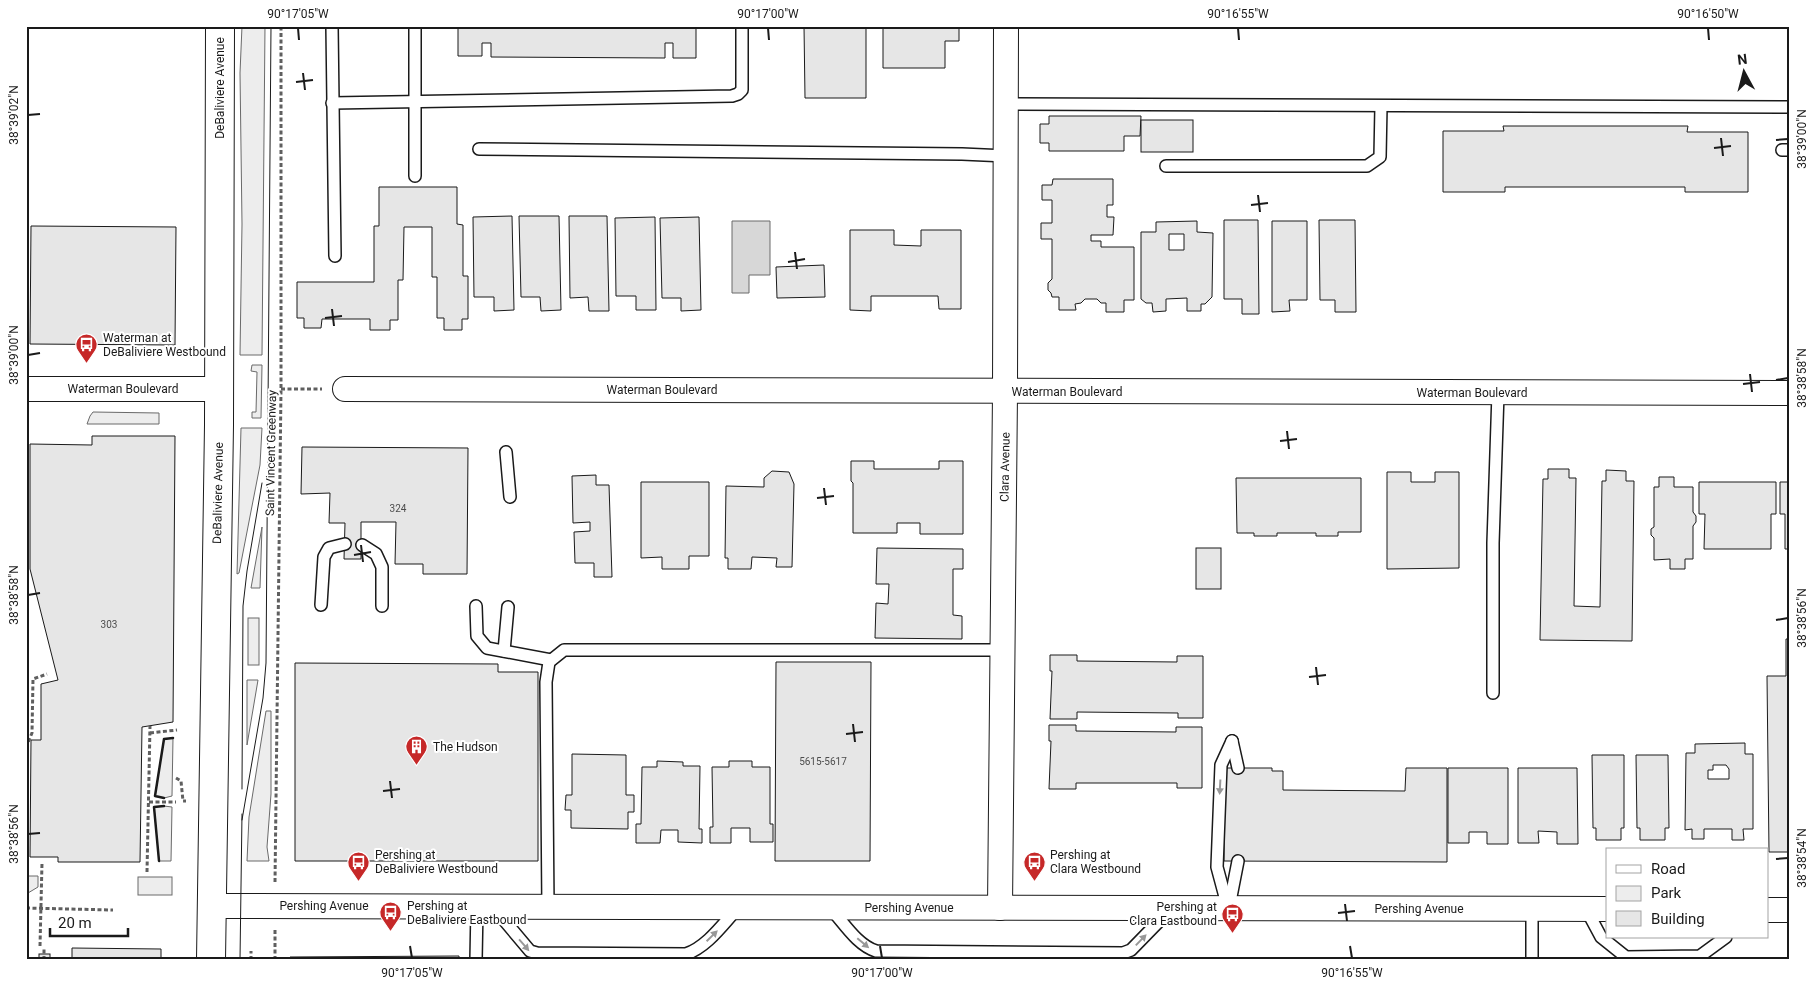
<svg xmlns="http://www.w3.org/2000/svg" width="1816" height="986" viewBox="0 0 1816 986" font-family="Roboto,sans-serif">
<rect width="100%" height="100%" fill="#fff"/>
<g fill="#ededed" stroke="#6a6a6a">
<path d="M242 26H265L262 355H240L242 224 240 73Z"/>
<path d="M252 365H262L261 418H252V412H256L257 372 251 371Z"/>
<path d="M93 412 159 413V424H87L90 416Z"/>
<path d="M241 428H262L260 465 239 573 237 574Z"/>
<path d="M262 527 260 588H251Z"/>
<rect x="248" y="618" width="11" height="47"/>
<path d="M247 680H258L247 745Z"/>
<path d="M266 711H271V794L267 847 269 861H247L249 817Z"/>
<path d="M173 738 172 796 164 798 155 796 164 739Z"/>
<path d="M164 806 172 807 171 861H159L154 807Z"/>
<path d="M26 876H38V887L28 893H26Z"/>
<rect x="138" y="877" width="34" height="18"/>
</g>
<path fill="#d7d7d7" stroke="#6a6a6a" d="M732 221H770V275H749V293H732Z"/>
<g fill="#e6e6e6" stroke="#1a1a1a" fill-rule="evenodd">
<path d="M458 26H696V58H673V43H665V58L491 57V43H482V56H458Z"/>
<path d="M804 26H866V98H805Z"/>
<path d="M883 26H959V41H945V68H883Z"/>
<path d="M1049 116H1141L1140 136H1124V151H1049V143H1040V124H1049Z"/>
<rect x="1141" y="120" width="52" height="32"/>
<path d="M1503 126H1688L1687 132H1748V192H1685V187H1505V192H1443V131H1504Z"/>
<path d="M1053 179H1113V205H1107V217H1114L1113 235H1091V241H1101V247H1134V300H1124V312H1106V303H1101L1097 299H1085L1081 303 1075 304 1076 310H1059V297H1052L1051 293 1048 290V283L1052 279V239H1041V223H1052V200H1042V185H1052Z"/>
<path d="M379 187H457V224L463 225V276H468V319H462V330H444V318H437V277H432V227H404L403 280H398V320H390V330H370V319H322L321 328H304V318H297V282H374V226H379Z"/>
<path d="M512 216 514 310 494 311V297H474L473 217Z"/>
<path d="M519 216H559L561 310 541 311 540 297H521Z"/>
<path d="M569 216H607L609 311H589L588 297 570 298Z"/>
<path d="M655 217 656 310H636V296H616L615 218Z"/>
<path d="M699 217 701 310 681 311V298H662L660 218Z"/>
<path d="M1224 220H1258L1259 314H1242V299H1224Z"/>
<path d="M1319 220H1355L1356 312H1335V300H1320Z"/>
<path d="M1197 221V232L1213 233 1212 297 1205 304H1201V311H1187V298L1166 299V311L1153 312 1152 303H1146L1141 299V232H1156V222ZM1169 234H1184V250H1169Z"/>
<path d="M1272 221H1307V300H1289L1290 311 1272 312Z"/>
<path d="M31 226 176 227 175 345 30 344Z"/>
<path d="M850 230H894V245L921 246V230H961V309H939L938 296H871V311L850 310Z"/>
<path d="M824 265 825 297 777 298 776 267Z"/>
<path d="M92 436H175L173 722 142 727 140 862H58V857H30L31 740H41V684L58 680 30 569V444L92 445Z"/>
<path d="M302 447 468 448 467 574H423V564H395L396 522H361V559H344L345 523H329L330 493 301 494Z"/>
<path d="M851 461H874V469H939V461H963V534H920V523H897V533H853V483L851 481Z"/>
<path d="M1548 469H1569V478H1576L1574 606 1600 607 1602 481H1606V470L1626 471V481H1634L1632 641 1540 640 1543 479H1548Z"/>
<path d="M772 471 789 472 794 484 792 567H776L777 558 752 557 751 569H728V558H725L726 486 764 487V478Z"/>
<path d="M1387 472H1411V482H1435V472H1459V568L1387 569Z"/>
<path d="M596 475V485H609L612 577H594V563H575L574 532 590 531V522L573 523 572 476Z"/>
<path d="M1659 477H1674V487H1693V512L1696 516V522L1693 526V559H1685V569H1670V559L1654 560V538L1651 535V529L1654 527V487H1659Z"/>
<path d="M1236 478H1361V532H1338V536H1316V533H1277V536H1254V533H1237Z"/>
<path d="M641 482H709V556H689V569H662V557L641 558Z"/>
<path d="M1699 482H1776V514H1771V549H1704L1705 514H1699Z"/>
<path d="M1780 482H1790V549H1785V514H1780Z"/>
<path d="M877 548 963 549V569H953V615L962 616V639L875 638 876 603 888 604 889 584H876Z"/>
<rect x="1196" y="548" width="25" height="41"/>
<path d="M1786 639H1790V852H1769L1767 676H1786Z"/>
<path d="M1050 655H1077V661L1177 662V656H1203V718H1178V713L1077 712V719H1050L1052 671H1050Z"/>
<path d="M776 662H871L870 861H775Z"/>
<path d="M295 663 498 664V672H538V861H295Z"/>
<path d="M1049 725H1076V731L1176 732V727H1202V788H1177V783H1076V789H1049L1051 741H1049Z"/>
<path d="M1745 743V754H1753V829H1743L1744 840H1732V829H1704V839H1692V829L1685 830 1686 753H1695V744ZM1713 765H1726L1729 769V779H1708V770H1713Z"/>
<path d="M572 754 626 755V795H634V812H628V829L571 828V810H565L566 795H572Z"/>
<path d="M1592 755H1624V828H1621V840H1596V828H1593Z"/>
<path d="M1636 755H1668L1669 828H1665V840H1640V828H1637Z"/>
<path d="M657 761 683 762V766H700L699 829H702V843L678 842V830H661L660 843H636V824H641L642 767H657Z"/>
<path d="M729 761H752V767H770V824H773V842H750V828H731V843H710V827H713L712 767H729Z"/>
<path d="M1224 768H1272V771H1283V790L1405 791 1406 768H1447V862L1224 861Z"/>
<path d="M1448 768H1508V844H1487V832H1469V843H1448Z"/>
<path d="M1518 768H1577L1578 844H1557V832L1538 831 1539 843H1518Z"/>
<path d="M72 948 161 949V960H72Z"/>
<rect x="39" y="954" width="11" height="6"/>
<path d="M459 956V960H290V957Z"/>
</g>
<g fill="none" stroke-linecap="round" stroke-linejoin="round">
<defs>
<g id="lane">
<path d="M332 26 335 256"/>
<path d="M415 26V176"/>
<path d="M332 103 732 96 738 94 742 90V26"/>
<path d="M1006 104 1790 107"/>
<path d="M479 149 962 154 1006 156"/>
<path d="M1782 150H1790"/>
<path d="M1166 166H1367L1380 157 1381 106"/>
<path d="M506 452 510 497"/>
<path d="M362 545 376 554 382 567V606"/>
<path d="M321 605 324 557 329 548 345 544"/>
<path d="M476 606 477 636 487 648 551 660"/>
<path d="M504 651 508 607"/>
<path d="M1493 693V543L1498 393"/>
<path d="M1232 741 1238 768"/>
<path d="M493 907 530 951 537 953 686 954C707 947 723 924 737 909"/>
<path d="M548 907 546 682 549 662 564 650H1003"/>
<path d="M1229 907 1238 861"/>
<path d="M1228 908 1217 867 1221 765 1232 741"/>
<path d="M831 909C844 923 857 945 876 951L1123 953 1131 950 1170 910"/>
<path d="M1532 909V960"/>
<path d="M1586 909 1601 937 1626 957 1700 956 1726 937"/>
<path d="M476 960 477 907"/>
</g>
<g id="street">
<path d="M26 389H220"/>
<path d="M345 389 1790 393"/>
<path d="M211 906 1607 909"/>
<path d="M1000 908 1005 392 1006 26"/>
<path d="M1767 910H1790"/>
</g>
<path id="secondary" d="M211 960 219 425 220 26"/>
</defs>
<use href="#lane" stroke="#1a1a1a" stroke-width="14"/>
<use href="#street" stroke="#1a1a1a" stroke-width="26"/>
<use href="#secondary" stroke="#1a1a1a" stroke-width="30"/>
<g stroke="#5f5f5f" stroke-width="3" stroke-dasharray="4 2.5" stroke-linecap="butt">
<path d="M281 389H322"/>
<path d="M150 733 177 730"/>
<path d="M176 778 181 781 183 801H186"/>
<path d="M149 802H176"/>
<path d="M26 813 27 745 32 733 33 679 47 674"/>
<path d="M147 872 150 726"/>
<path d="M275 882 281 389V26"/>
<path d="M26 908 113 910"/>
<path d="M40 946 42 863"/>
<path d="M44 960V947"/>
<path d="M251 960V951"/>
<path d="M275 960V930"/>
</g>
<use href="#lane" stroke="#fff" stroke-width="11"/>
<use href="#street" stroke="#fff" stroke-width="24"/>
<use href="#secondary" stroke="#fff" stroke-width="28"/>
<g stroke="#1a1a1a" stroke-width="1">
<path d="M242 789 243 606 247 571 262 483"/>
<path d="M242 820 263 698 266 663 271 26"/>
<path d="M240 960 242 814"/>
</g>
<g stroke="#1a1a1a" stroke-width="2.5">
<path d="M164 798 155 796 164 739 173 738"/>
<path d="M159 861 154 807 164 806"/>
</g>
</g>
<defs><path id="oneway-solid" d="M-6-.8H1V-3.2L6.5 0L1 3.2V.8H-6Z" transform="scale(1.25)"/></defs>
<g fill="#989898">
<use href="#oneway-solid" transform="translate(1220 787) rotate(93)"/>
<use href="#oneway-solid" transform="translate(712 936) rotate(-44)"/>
<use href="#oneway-solid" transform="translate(1141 940) rotate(-46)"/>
<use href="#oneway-solid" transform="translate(863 943) rotate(40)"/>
<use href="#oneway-solid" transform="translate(524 945) rotate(49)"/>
</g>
<path fill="none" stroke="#1a1a1a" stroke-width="2" d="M298 28 299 40M768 28 769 40M1238 28 1239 40M1708 28 1709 40M303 73 305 90M296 82 313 80M28 115 40 114M1721 138 1723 156M1776 140 1788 139M1714 148 1731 146M1258 195 1260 212M1251 205 1268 203M795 252 797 269M788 262 805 259M332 309 334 326M325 318 342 316M28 355 40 353M1750 374 1752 392M1776 380 1788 378M1743 384 1760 382M1287 431 1289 449M1280 441 1297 439M824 488 826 505M817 498 834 496M361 545 363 562M354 555 371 552M28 595 40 593M1776 620 1788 618M1316 667 1318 685M1309 677 1326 675M853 724 855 742M846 734 863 732M390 781 392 798M383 791 400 789M28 834 40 833M1776 859 1788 858M1345 904 1347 921M1338 913 1355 911M410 946 412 958M880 946 882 958M1350 946 1352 958"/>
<defs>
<symbol id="bus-pin" viewBox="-11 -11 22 30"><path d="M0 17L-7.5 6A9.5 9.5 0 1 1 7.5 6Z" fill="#c62828" stroke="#fff"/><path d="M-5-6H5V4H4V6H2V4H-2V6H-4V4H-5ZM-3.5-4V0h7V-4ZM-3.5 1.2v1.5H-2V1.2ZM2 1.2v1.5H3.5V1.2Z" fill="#fff"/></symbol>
<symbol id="building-pin" viewBox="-11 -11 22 30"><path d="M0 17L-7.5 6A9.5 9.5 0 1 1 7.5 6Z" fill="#c62828" stroke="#fff"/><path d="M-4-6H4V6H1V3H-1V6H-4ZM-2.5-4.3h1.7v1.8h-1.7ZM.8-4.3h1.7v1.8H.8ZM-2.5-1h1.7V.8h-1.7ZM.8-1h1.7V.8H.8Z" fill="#fff"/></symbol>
</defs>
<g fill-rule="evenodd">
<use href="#bus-pin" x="74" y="332" width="25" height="34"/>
<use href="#building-pin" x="404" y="734" width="25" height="34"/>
<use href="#bus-pin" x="346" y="850" width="25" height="34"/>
<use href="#bus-pin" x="1022" y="850" width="25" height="34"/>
<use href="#bus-pin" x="378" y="900" width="25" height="34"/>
<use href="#bus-pin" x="1220" y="902" width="25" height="34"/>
</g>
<g text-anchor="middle" stroke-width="4" stroke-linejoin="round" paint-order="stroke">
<g font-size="10" fill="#4d4d4d">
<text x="398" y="512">324</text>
<text x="109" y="628">303</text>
<text x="823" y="765">5615-5617</text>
</g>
<g font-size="12" fill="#1a1a1a" stroke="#fff">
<text transform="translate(220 88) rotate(-90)" y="4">DeBaliviere Avenue</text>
<text x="123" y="393">Waterman Boulevard</text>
<text x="662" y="394">Waterman Boulevard</text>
<text x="1067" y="396">Waterman Boulevard</text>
<text x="1472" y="397">Waterman Boulevard</text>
<text transform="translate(271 453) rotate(-89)" y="4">Saint Vincent Greenway</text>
<text transform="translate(1005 467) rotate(-89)" y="4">Clara Avenue</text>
<text transform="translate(218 493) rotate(-89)" y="4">DeBaliviere Avenue</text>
<text x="324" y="910">Pershing Avenue</text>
<text x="909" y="912">Pershing Avenue</text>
<text x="1419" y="913">Pershing Avenue</text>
</g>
<g font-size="12" fill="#1a1a1a" stroke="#fff" text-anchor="start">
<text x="103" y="342">Waterman at<tspan x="103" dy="14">DeBaliviere Westbound</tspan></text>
<text x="433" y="751">The Hudson</text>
<text x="375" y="859">Pershing at<tspan x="375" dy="14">DeBaliviere Westbound</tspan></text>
<text x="1050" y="859">Pershing at<tspan x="1050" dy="14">Clara Westbound</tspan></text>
<text x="407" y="910">Pershing at<tspan x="407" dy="14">DeBaliviere Eastbound</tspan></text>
<text x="1217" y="911" text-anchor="end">Pershing at<tspan x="1217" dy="14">Clara Eastbound</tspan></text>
</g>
</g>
<rect width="1816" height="986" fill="none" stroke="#ffffff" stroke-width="55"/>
<rect x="1606" y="848" width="162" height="90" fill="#ffffff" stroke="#a3a3a3"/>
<rect x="1616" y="865" width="25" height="8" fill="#ffffff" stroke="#a3a3a3"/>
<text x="1651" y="874" font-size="15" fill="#1a1a1a">Road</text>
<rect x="1616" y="886" width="25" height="15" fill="#ededed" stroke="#a3a3a3"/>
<text x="1651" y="898" font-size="15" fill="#1a1a1a">Park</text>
<rect x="1616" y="911" width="25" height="15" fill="#e6e6e6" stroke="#a3a3a3"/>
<text x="1651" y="924" font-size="15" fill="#1a1a1a">Building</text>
<g transform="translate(1744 72) rotate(353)" stroke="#ffffff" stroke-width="4" paint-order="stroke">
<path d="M0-4L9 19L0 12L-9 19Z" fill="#1a1a1a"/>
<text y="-8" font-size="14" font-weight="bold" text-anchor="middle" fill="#1a1a1a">N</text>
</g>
<path d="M50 928v8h78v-8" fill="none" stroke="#1a1a1a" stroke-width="2.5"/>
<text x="58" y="928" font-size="15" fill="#1a1a1a" stroke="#ffffff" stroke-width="4" paint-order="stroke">20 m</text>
<rect x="28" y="28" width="1760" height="930" fill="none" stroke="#1a1a1a" stroke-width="2"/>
<g font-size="12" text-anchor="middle" fill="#1a1a1a">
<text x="298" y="18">90°17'05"W</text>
<text x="768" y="18">90°17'00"W</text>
<text x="1238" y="18">90°16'55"W</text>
<text x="1708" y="18">90°16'50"W</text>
<text transform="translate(14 115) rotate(-90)" y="4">38°39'02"N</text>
<text transform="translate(1802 139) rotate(-90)" y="4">38°39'00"N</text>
<text transform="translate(14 355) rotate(-90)" y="4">38°39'00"N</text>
<text transform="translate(1802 378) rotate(-90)" y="4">38°38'58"N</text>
<text transform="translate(14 595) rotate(-90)" y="4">38°38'58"N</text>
<text transform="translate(1802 618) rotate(-90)" y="4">38°38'56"N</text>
<text transform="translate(14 834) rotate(-90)" y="4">38°38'56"N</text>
<text transform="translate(1802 858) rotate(-90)" y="4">38°38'54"N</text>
<text x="412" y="977">90°17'05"W</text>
<text x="882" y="977">90°17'00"W</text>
<text x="1352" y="977">90°16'55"W</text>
</g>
</svg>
